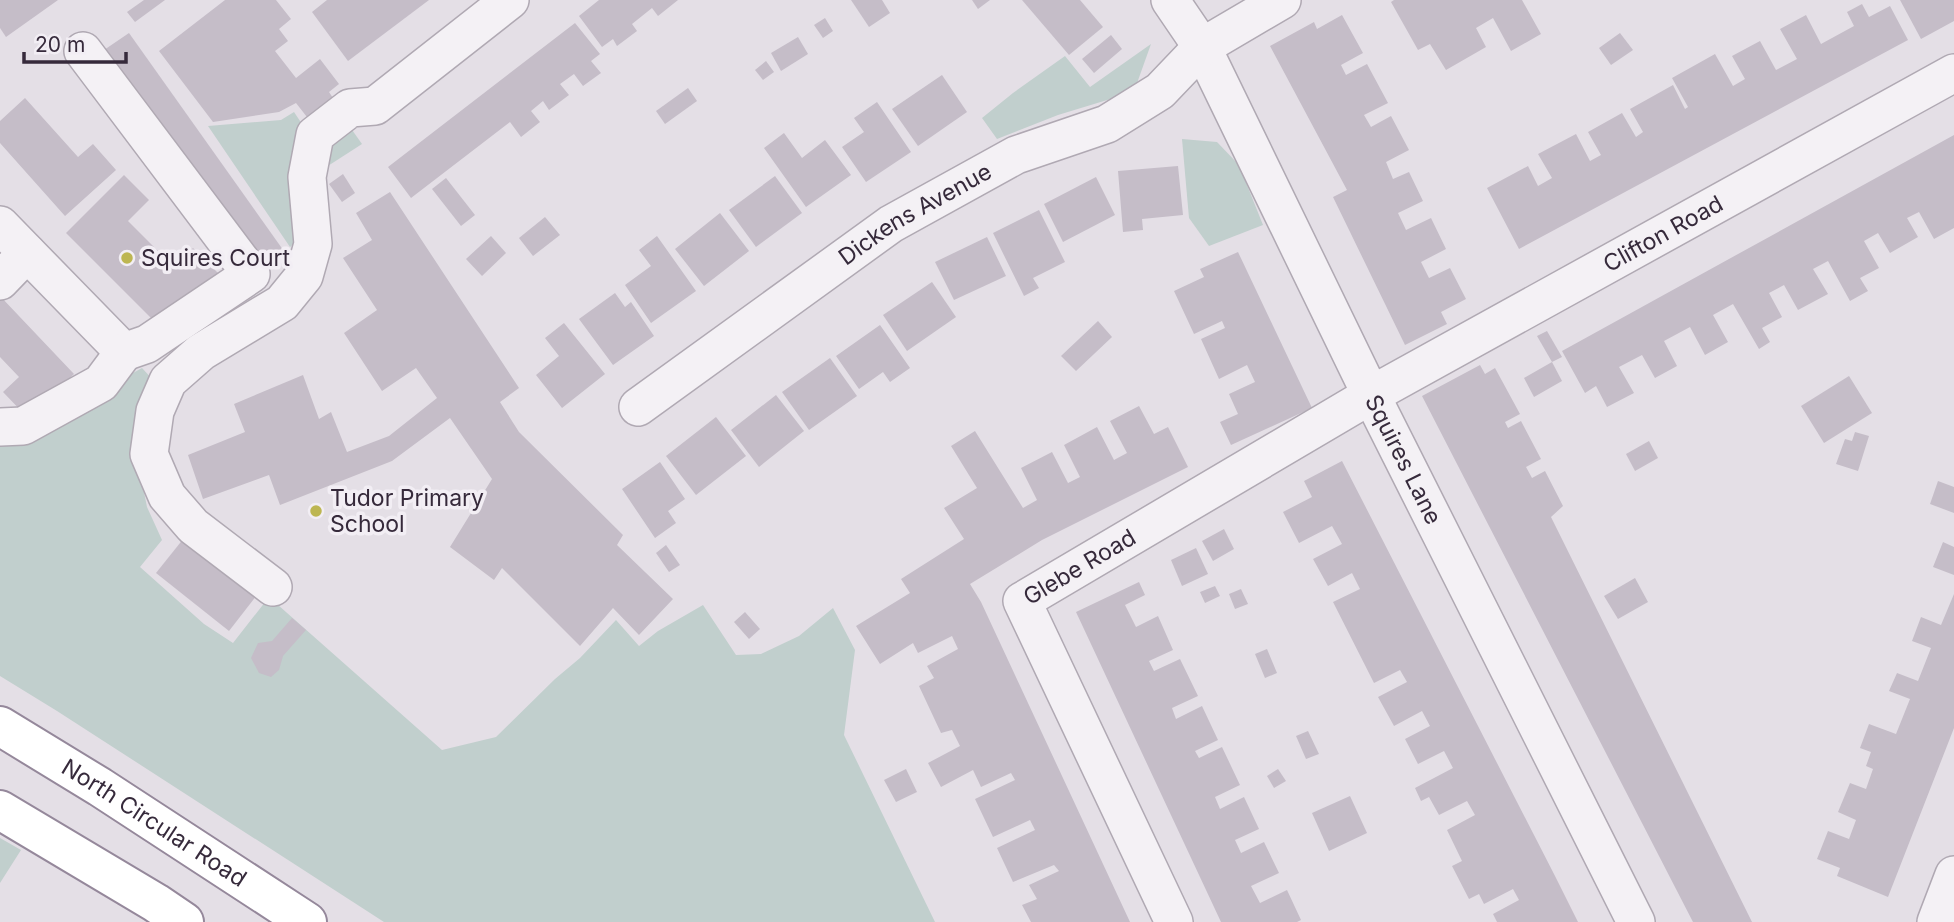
<svg xmlns="http://www.w3.org/2000/svg" width="1954" height="922" viewBox="0 0 1954 922" font-family="Inter,sans-serif">
<rect width="100%" height="100%" fill="#e4dfe6"/>
<g fill="#c1cfcd">
<path d="M1151 44 1136 86 1117 97 1058 115 997 139 982 118 1013 93 1065 56 1090 87Z"/>
<path d="M294 112 302 124 293 152 291 191 305 234 290 247 208 126 281 120Z"/>
<path d="M345 120 362 144 317 173Z"/>
<path d="M1182 139 1217 142 1239 165 1263 225 1209 246 1189 218Z"/>
<path d="M142 368 155 382 141 477 147 507 162 540 140 567 204 624 233 643 269 597 442 750 496 737 555 679 580 658 616 620 639 646 658 631 703 605 736 655 761 654 799 636 833 608 855 650 844 735 935 922H384L57 711 0 676V447Z"/>
<path d="M0 838 21 850 0 883Z"/>
</g>
<g fill="#c5bdc8">
<path d="M0 0H58L6 37 0 28Z"/>
<path d="M144 0H165L135 22 127 12Z"/>
<path d="M225 0H276L291 19 279 29 288 41 275 51 296 78 320 59 339 84 329 92 339 107 314 126 296 103 279 112 213 122 159 51Z"/>
<path d="M327 0H429L348 61 312 12Z"/>
<path d="M599 0H678L658 16 652 8 632 24 637 31 617 46 613 39 602 47 579 16Z"/>
<path d="M851 0H882L890 13 869 27Z"/>
<path d="M972 0H990L978 9Z"/>
<path d="M1022 0H1080L1103 27 1069 55Z"/>
<path d="M1394 0H1522L1541 34 1511 51 1493 18 1476 28 1486 47 1446 70 1430 44 1418 50 1391 2Z"/>
<path d="M1900 0H1954V21L1921 39Z"/>
<path d="M1862 4 1869 17 1890 6 1908 40 1519 249 1487 188 1528 166 1538 186 1552 178 1538 154 1576 134 1590 161 1601 155 1588 132 1622 113 1636 137 1643 132 1630 109 1673 85 1685 109 1688 107 1672 78 1715 54 1733 86 1745 79 1732 56 1760 41 1776 70 1797 59 1780 29 1806 15 1821 44 1854 26 1847 12Z"/>
<path d="M1342 15 1363 53 1341 65 1346 75 1367 64 1388 103 1364 115 1371 127 1391 116 1409 150 1386 162 1393 179 1409 172 1423 201 1398 213 1406 230 1431 218 1446 249 1421 262 1429 278 1450 268 1466 299 1441 312 1447 324 1405 345 1333 197 1347 190 1270 46 1314 22 1317 29Z"/>
<path d="M825 18 833 31 823 38 814 25Z"/>
<path d="M575 23 600 54 591 61 601 73 583 86 574 74 560 84 569 95 549 110 543 101 531 111 540 122 521 137 510 122 411 198 388 167Z"/>
<path d="M129 33 286 254 261 271 104 50Z"/>
<path d="M1620 33 1633 50 1611 65 1599 48Z"/>
<path d="M1111 35 1122 49 1094 73 1082 59Z"/>
<path d="M798 37 808 54 781 71 771 53Z"/>
<path d="M766 61 774 72 763 80 755 70Z"/>
<path d="M942 75 967 112 918 146 892 109Z"/>
<path d="M688 88 697 101 665 124 656 111Z"/>
<path d="M25 98 78 157 93 144 116 170 65 216 0 143V121Z"/>
<path d="M877 102 911 152 866 182 842 147 864 132 854 118Z"/>
<path d="M784 133 802 158 825 140 851 175 806 207 764 148Z"/>
<path d="M1954 135V228L1934 239 1919 212 1907 218 1918 237 1890 253 1878 233 1864 241 1879 268 1860 278 1868 291 1850 301 1828 261 1813 269 1828 294 1798 310 1784 285 1769 293 1782 317 1762 328 1770 342 1759 349 1733 304 1713 315 1728 342 1705 355 1690 327 1664 341 1677 366 1655 378 1642 355 1619 367 1634 393 1607 407 1596 386 1585 393 1562 351Z"/>
<path d="M1178 166 1183 215 1142 219 1143 230 1123 232 1118 171Z"/>
<path d="M343 174 355 193 342 202 329 184Z"/>
<path d="M124 175 149 200 128 221 174 267 193 248 219 274 163 330 66 233Z"/>
<path d="M775 176 802 213 756 247 729 210Z"/>
<path d="M1096 177 1115 215 1063 242 1044 204Z"/>
<path d="M446 178 475 215 461 226 432 189Z"/>
<path d="M390 192 519 388 500 402 519 432 623 535 617 545 673 599 639 635 613 608 580 646 502 568 494 580 450 547 492 479 450 418 392 461 280 505 269 475 203 499 188 455 245 432 234 404 303 375 319 419 331 412 347 452 389 436 437 398 416 368 382 391 344 333 377 310 343 258 372 240 356 213Z"/>
<path d="M1039 210 1065 262 1033 278 1039 288 1024 296 993 233Z"/>
<path d="M720 213 749 251 704 286 675 249Z"/>
<path d="M545 217 560 235 533 256 519 238Z"/>
<path d="M491 236 506 253 482 276 466 259Z"/>
<path d="M657 236 696 291 651 323 625 285 651 266 639 250Z"/>
<path d="M987 237 1006 276 954 300 935 262Z"/>
<path d="M1238 252 1312 408 1231 445 1220 422 1238 414 1229 394 1255 382 1247 365 1219 379 1201 339 1225 328 1222 321 1194 334 1174 291 1204 277 1200 269Z"/>
<path d="M932 282 956 317 907 351 883 315Z"/>
<path d="M615 293 625 307 631 302 654 336 613 365 579 319Z"/>
<path d="M0 296 74 374 28 418 3 392 19 377 0 357Z"/>
<path d="M1098 321 1112 337 1076 371 1061 356Z"/>
<path d="M564 323 605 374 562 408 536 375 559 356 545 338Z"/>
<path d="M880 325 910 368 890 382 883 372 859 389 836 356Z"/>
<path d="M1547 331 1562 357 1552 362 1537 336Z"/>
<path d="M830 358 857 396 809 430 782 392Z"/>
<path d="M1552 362 1562 381 1534 397 1524 378Z"/>
<path d="M1480 365 1485 374 1495 368 1520 414 1505 422 1508 428 1521 421 1541 459 1526 467 1532 478 1545 471 1563 506 1551 517 1752 922H1693L1422 396Z"/>
<path d="M1849 376 1872 413 1824 443 1801 406Z"/>
<path d="M776 395 804 431 759 467 731 430Z"/>
<path d="M1139 406 1154 434 1168 427 1188 467 1042 540 970 584 981 602 1130 922H1031L1022 905 1037 899 1029 885 1059 871 1054 865 1013 882 997 848 1035 830 1030 820 993 837 975 799 1015 780 1011 773 981 787 973 770 941 787 928 763 960 746 952 730 941 733 919 686 934 678 927 666 958 649 952 636 918 653 913 643 880 664 856 626 910 593 901 579 964 539 944 508 977 488 951 446 975 431 1023 508 1037 500 1021 468 1052 452 1068 483 1080 477 1064 445 1097 427 1114 460 1127 453 1110 421Z"/>
<path d="M716 417 746 456 696 495 666 456Z"/>
<path d="M1855 432 1869 436 1858 471 1836 464 1845 439 1852 441Z"/>
<path d="M1649 441 1658 458 1635 471 1626 454Z"/>
<path d="M1342 461 1555 876 1578 922H1497L1493 914 1519 900 1513 889 1484 904 1479 894 1469 899 1452 866 1462 861 1447 830 1475 815 1467 801 1439 815 1429 797 1421 801 1415 788 1453 768 1444 751 1418 764 1405 739 1430 726 1422 711 1394 726 1378 697 1407 682 1400 670 1374 683 1333 602 1360 589 1352 573 1328 586 1313 559 1342 544 1332 526 1299 543 1283 512 1312 497 1304 481Z"/>
<path d="M660 462 685 499 668 511 676 523 655 538 622 489Z"/>
<path d="M1938 481 1954 487V513L1930 504Z"/>
<path d="M1224 529 1234 549 1213 561 1202 541Z"/>
<path d="M188 533 260 591 229 631 156 573Z"/>
<path d="M1943 542 1954 547V575L1933 567Z"/>
<path d="M666 545 680 565 669 572 656 553Z"/>
<path d="M1196 548 1208 574 1182 586 1171 560Z"/>
<path d="M1635 578 1648 602 1618 619 1604 596Z"/>
<path d="M1139 582 1145 595 1125 605 1136 627 1158 616 1173 650 1149 661 1154 671 1180 659 1198 696 1172 708 1176 719 1202 706 1218 740 1195 751 1199 758 1222 747 1240 785 1215 797 1220 809 1244 797 1259 829 1235 840 1241 853 1264 842 1279 873 1251 886 1260 903 1287 890 1301 920 1297 922H1221L1076 612Z"/>
<path d="M1215 586 1220 596 1205 603 1200 592Z"/>
<path d="M1241 589 1248 604 1235 609 1229 594Z"/>
<path d="M1954 594V728L1888 897 1837 876 1840 868 1817 859 1828 831 1849 839 1856 820 1838 812 1850 783 1866 789 1873 769 1866 766 1871 752 1860 748 1869 724 1896 734 1910 699 1889 691 1897 673 1918 681 1931 648 1912 641 1921 617 1941 625Z"/>
<path d="M745 612 760 629 749 639 734 622Z"/>
<path d="M292 618 306 630 283 656 279 670 271 677 259 673 251 658 258 643 272 641Z"/>
<path d="M1267 649 1277 673 1265 678 1255 654Z"/>
<path d="M1308 731 1319 754 1306 759 1296 736Z"/>
<path d="M906 769 917 792 896 802 884 780Z"/>
<path d="M1278 769 1286 781 1274 788 1267 776Z"/>
<path d="M1350 796 1367 833 1329 851 1312 813Z"/>
</g>
<g fill="none" stroke-linecap="round" stroke-linejoin="round">
<defs>
<g id="minor">
<path id="s1" d="M1170 0 1202 47 1371 395 1636 922"/>
<path d="M0 225 124 352 147 344 251 274 83 51"/>
<path d="M0 281 27 253"/>
<path id="s2" d="M638 407 891 224 1016 155 1107 124 1160 91 1202 47 1282 0"/>
<path d="M0 427 23 426 101 383 124 352"/>
<path d="M273 587 193 526 167 496 149 454 155 411 168 381 201 352 282 303 304 276 313 244 307 177 315 135 350 108 375 106 510 0"/>
<path id="s3" d="M1174 922 1022 601 1371 395 1954 73"/>
<path d="M1936 922 1954 875"/>
</g>
<g id="highway">
<path id="s4" d="M0 726 100 787 307 922"/>
<path d="M0 810 156 903 184 922"/>
</g>
</defs>
<use href="#minor" stroke="#b0a9b3" stroke-width="40"/>
<use href="#highway" stroke="#95889b" stroke-width="42"/>
<use href="#minor" stroke="#f4f1f5" stroke-width="37"/>
<use href="#highway" stroke="#fff" stroke-width="38"/>
</g>
<g fill="#bdb652" stroke="#f2eef4" stroke-width="2.5">
<circle cx="127" cy="258" r="7"/>
<circle cx="316" cy="511" r="7"/>
</g>
<g text-anchor="middle" stroke-width="7" stroke-linejoin="round" paint-order="stroke">
<g font-size="23" fill="#362a3b" stroke="#f2eef4">
<text dy="8" stroke="none"><textPath href="#s2" startOffset="338">Dickens Avenue</textPath></text>
<text dy="8" stroke="none"><textPath href="#s3" startOffset="1094">Clifton Road</textPath></text>
<text dy="8" stroke="none"><textPath href="#s1" startOffset="516">Squires Lane</textPath></text>
<text dy="8" stroke="none"><textPath href="#s3" startOffset="422">Glebe Road</textPath></text>
<text dy="8" stroke="none"><textPath href="#s4" startOffset="182">North Circular Road</textPath></text>
</g>
<g font-size="23" fill="#362a3b" stroke="#f2eef4" text-anchor="start">
<text x="141" y="266">Squires Court</text>
<text x="330" y="506">Tudor Primary<tspan x="330" dy="26">School</tspan></text>
</g>
</g>
<path d="M24 52v10h102v-10" fill="none" stroke="#362a3b" stroke-width="3.5"/>
<text x="35" y="52" font-size="21" fill="#362a3b" stroke="#f2eef4" stroke-width="5" paint-order="stroke">20 m</text>
</svg>
